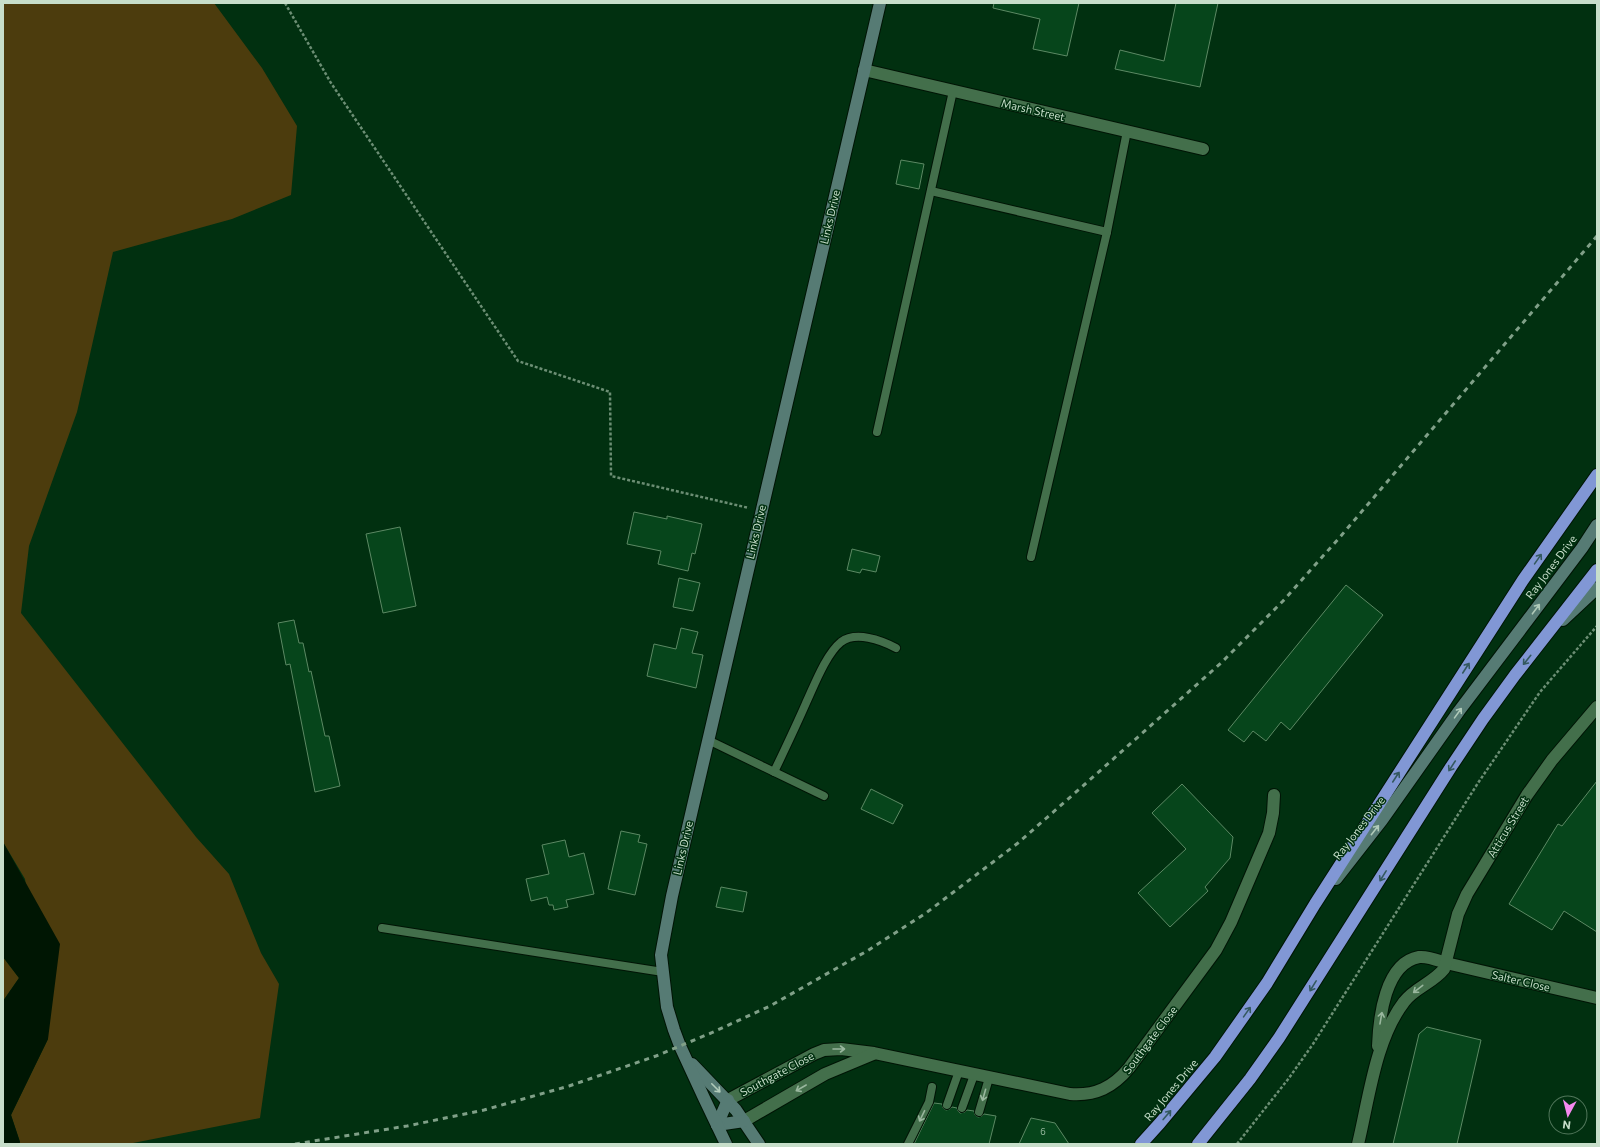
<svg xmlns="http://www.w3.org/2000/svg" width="1600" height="1147" viewBox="0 0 1600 1147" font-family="Commissioner,sans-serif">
<rect width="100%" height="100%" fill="#013010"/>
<g fill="#4c3c0d">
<path d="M3 3H214L262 68 297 126 291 195 232 219 113 252 77 412 29 546 21 613 196 837 229 874 261 953 279 984 260 1118 128 1144H19L20 1142 11 1115 48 1039 25 879 3 842Z"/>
<path d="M3 957 19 978 3 1001Z"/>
</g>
<path fill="#001603" d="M3 842 60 944 48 1039 11 1115 20 1142 19 1144H3V1001L19 978 3 957Z"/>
<g fill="#06451b" stroke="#5c8964">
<path d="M994 3H1079L1067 56 1033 49 1040 19 993 8Z"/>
<path d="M1176 3H1218L1200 87 1115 69 1120 50 1164 61Z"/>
<path d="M901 160 924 164 919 189 896 184Z"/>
<path d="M634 512 667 519V516L702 524 695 554 692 553 688 571 658 564 661 551 627 544Z"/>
<path d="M400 527 416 606 383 613 366 534Z"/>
<path d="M852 549 880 556 876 572 862 569 860 573 847 570Z"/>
<path d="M679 578 700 583 693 611 673 607Z"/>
<path d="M1346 585 1383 615 1290 730 1281 722 1266 741 1253 731 1244 742 1228 730Z"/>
<path d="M294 620 299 643H303L309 672 311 671 325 736H329L340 786 315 792 290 664 286 665 278 623Z"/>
<path d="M681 628 698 632 692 653 703 655 696 688 647 676 654 644 676 649Z"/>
<path d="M1597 781V932L1564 911 1552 930 1509 904 1558 824 1562 826Z"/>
<path d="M1182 784 1233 837 1230 858 1205 887 1208 891 1170 927 1138 893 1186 849 1152 813Z"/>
<path d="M871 789 903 805 893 824 861 809Z"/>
<path d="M621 831 640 835 638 842 647 844 635 895 608 889Z"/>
<path d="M565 840 569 857 584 853 594 894 566 900 568 907 554 910 553 905H549L547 897 531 901 526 879 549 874 542 845Z"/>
<path d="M721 887 747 892 743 912 716 907Z"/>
<path d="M1427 1027 1481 1040 1457 1144H1393L1419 1034Z"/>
<path d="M934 1103 942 1104 943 1108 946 1110 950 1109 952 1107 957 1108 958 1111 960 1113 965 1112 967 1110 974 1111 975 1115 978 1117 982 1116 984 1114 996 1116 989 1144H914Z"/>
<path d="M1031 1118 1055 1123 1069 1144H1019Z"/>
</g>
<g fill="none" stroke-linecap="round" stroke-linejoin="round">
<defs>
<g id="lane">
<path d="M931 191 1107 232"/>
<path d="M877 432 953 91"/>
<path d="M1031 557 1107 232 1127 131"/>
<path d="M708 740 824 796"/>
<path d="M774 772C785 749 796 726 806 703 814 686 826 654 841 642 856 631 881 640 896 648"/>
<path d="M382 928 663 972"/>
<path d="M947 1105 959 1071"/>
<path d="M962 1108 974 1075"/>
<path d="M979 1112 989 1078"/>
<path d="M908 1144 929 1102 932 1087"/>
</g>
<g id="street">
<path d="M864 70 1203 149"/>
<path d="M1378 1046C1379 1018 1385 963 1419 957 1428 956 1437 960 1446 963L1597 998"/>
<path d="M728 1100 814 1054 824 1050 841 1049 874 1053 1070 1094C1096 1096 1113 1087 1129 1068L1216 950 1231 922 1269 833 1273 813 1274 795"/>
<path d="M744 1121 825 1074 873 1054"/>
<path d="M1358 1144C1369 1099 1375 1040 1404 1002 1414 988 1433 983 1444 969L1458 914 1467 894 1527 795 1552 760 1597 707"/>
</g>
<g id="secondary">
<path d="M1563 620 1597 588"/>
<path d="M1336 879 1382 820 1459 711 1582 548 1597 525"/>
<path d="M692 1064 736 1110 759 1144"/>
<path d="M717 1125 744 1121"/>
<path d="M717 1125 728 1100"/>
<path d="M726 1144 704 1098 680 1046 674 1030 667 1007 661 955 672 896 880 3"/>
</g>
<g id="highway">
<path d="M1141 1144 1160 1123 1215 1057 1267 983 1315 904 1523 580 1597 475"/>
<path d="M1198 1144 1250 1079 1279 1038 1451 767 1483 719 1515 675 1597 570"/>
</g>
</defs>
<use href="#lane" stroke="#011405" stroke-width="10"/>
<use href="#street" stroke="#011405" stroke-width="14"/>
<use href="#secondary" stroke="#011405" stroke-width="14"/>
<use href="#highway" stroke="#011405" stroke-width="14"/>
<g stroke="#6c8e74" stroke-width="2.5" stroke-dasharray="3 2" stroke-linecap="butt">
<path d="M285 3 331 83 518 361 610 392 611 476 749 508"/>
<path d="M1237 1144 1289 1078 1313 1044 1478 783 1540 692 1597 626"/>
</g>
<use href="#lane" stroke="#436f4b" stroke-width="8"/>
<use href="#street" stroke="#436f4b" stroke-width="12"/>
<use href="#secondary" stroke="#567b74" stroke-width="12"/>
<use href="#highway" stroke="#8197d5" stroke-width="12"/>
<path stroke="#80a088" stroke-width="3" stroke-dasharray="5 5" stroke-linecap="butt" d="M295 1144 407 1126 484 1110 569 1086 656 1056 711 1033 770 1006 867 951 926 913 1018 843 1084 785 1221 663 1283 601 1340 537 1597 236"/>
</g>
<defs><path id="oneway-shaft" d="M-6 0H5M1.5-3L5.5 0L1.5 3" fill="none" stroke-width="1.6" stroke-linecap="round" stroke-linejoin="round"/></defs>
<g stroke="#34595f">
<use href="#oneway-shaft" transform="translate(1538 559) rotate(-55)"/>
<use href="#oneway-shaft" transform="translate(1527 660) rotate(129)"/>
<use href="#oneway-shaft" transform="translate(1466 668) rotate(-57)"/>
<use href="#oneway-shaft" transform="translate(1452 766) rotate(123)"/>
<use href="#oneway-shaft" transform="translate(1396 777) rotate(-57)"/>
<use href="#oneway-shaft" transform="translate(1383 876) rotate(122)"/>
<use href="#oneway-shaft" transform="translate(1313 986) rotate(122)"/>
<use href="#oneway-shaft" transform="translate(1247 1012) rotate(-55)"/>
<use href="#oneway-shaft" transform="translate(1167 1115) rotate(-50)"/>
</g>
<g stroke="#b0cab9">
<use href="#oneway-shaft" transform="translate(1536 609) rotate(-53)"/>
<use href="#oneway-shaft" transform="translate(1458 713) rotate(-54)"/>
<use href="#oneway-shaft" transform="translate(1375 830) rotate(-52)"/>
<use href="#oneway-shaft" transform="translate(716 1088) rotate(45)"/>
</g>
<g stroke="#99b79e">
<use href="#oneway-shaft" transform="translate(1418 989) rotate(142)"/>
<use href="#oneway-shaft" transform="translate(1381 1018) rotate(-80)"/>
<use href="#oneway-shaft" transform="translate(839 1049)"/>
<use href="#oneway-shaft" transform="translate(801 1088) rotate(150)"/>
<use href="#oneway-shaft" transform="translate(984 1095) rotate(106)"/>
<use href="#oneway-shaft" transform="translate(922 1116) rotate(116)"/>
</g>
<g text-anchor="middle" stroke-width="3" stroke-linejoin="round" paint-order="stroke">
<g font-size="9" fill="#97b89e">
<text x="1043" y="1135">6</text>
</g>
<g font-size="11" fill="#c7deca" stroke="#013010">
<text transform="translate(1033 110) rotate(13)" y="4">Marsh Street</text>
<text transform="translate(830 217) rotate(-77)" y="4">Links Drive</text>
<text transform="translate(756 532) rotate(-77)" y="4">Links Drive</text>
<text transform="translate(1551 567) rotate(-53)" y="4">Ray Jones Drive</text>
<text transform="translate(1508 827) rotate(-59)" y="4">Atticus Street</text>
<text transform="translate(1359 828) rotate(-52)" y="4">Ray Jones Drive</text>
<text transform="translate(683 848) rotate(-77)" y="4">Links Drive</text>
<text transform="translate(1521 981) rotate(13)" y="4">Salter Close</text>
<text transform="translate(1150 1040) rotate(-53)" y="4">Southgate Close</text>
<text transform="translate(777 1074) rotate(-28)" y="4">Southgate Close</text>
<text transform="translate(1171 1090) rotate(-50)" y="4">Ray Jones Drive</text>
</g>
</g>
<rect width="1600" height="1147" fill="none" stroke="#c7deca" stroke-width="8"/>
<g transform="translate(1568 1115) rotate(187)"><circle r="19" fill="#013010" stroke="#50765a"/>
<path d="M0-3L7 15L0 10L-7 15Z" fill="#f589ef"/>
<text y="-6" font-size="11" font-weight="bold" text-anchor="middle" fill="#c7deca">N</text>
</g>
</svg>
